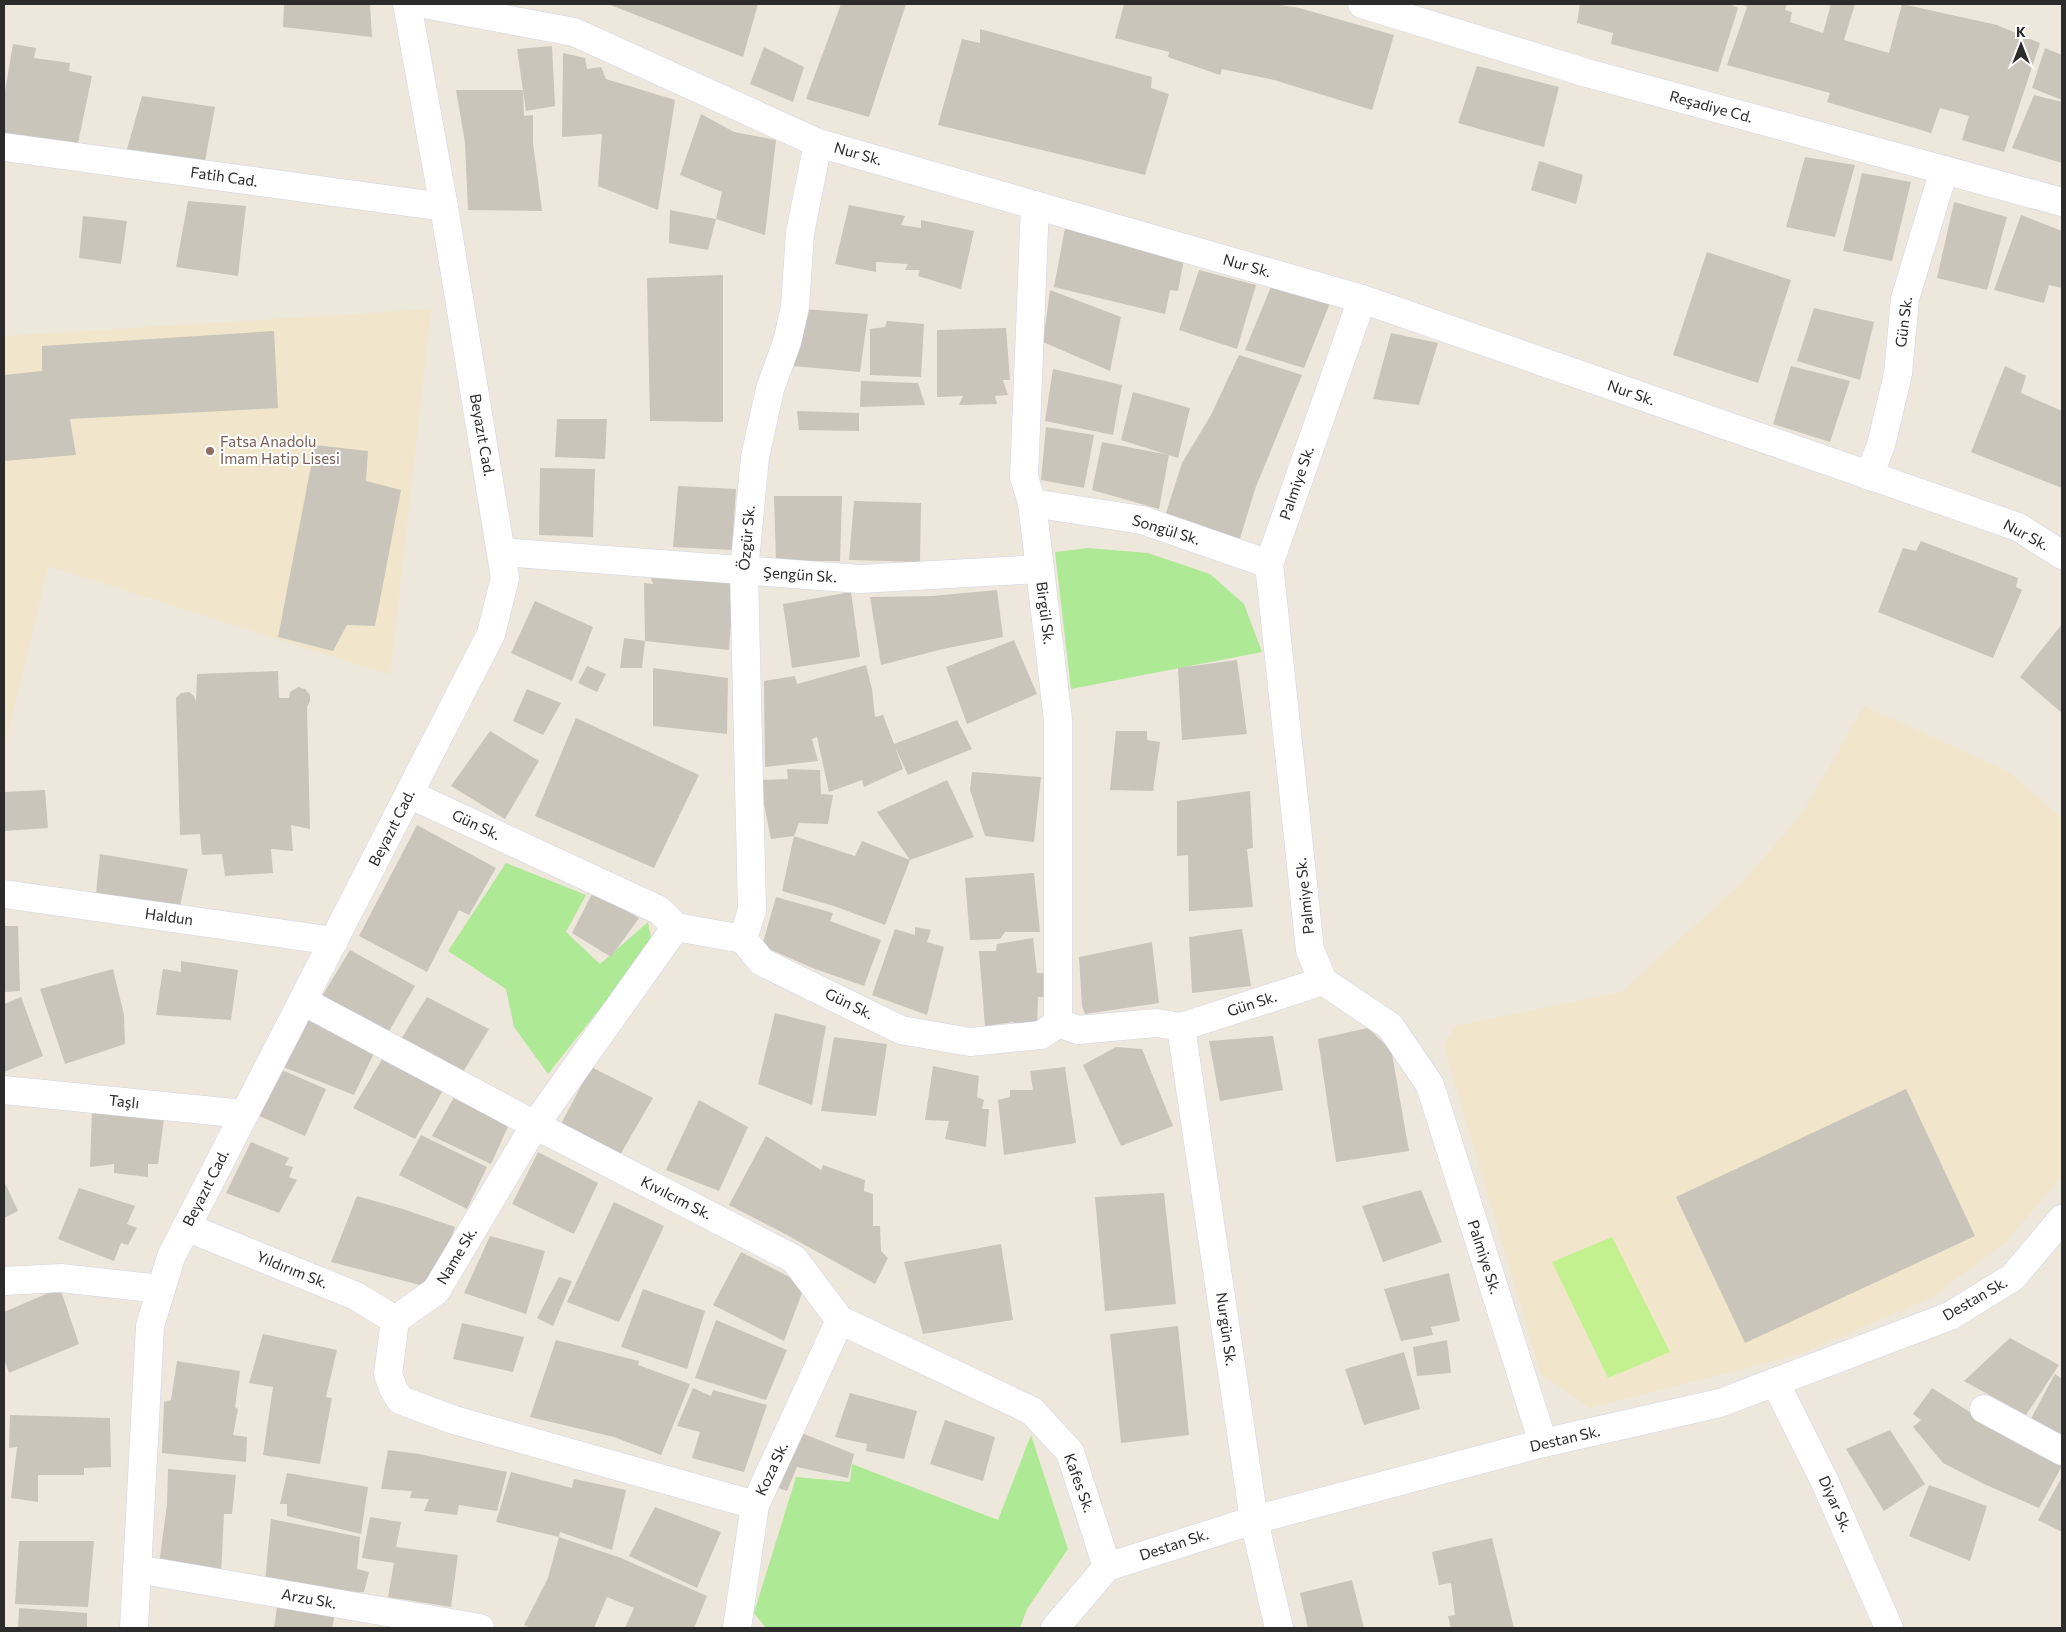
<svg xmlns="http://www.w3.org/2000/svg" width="2066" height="1632" viewBox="0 0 2066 1632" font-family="Commissioner,sans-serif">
<rect width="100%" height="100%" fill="#eee7dc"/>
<g fill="#f1e6cb">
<path d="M431 309 390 675 48 566 4 751V336Z"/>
<path d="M1864 706 2009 772 2062 818V1176L2005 1243 1930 1298 1804 1353 1590 1408 1541 1374 1444 1046 1455 1026 1621 992 1742 883 1803 812Z"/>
</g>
<g fill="#aee995">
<path d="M1088 548 1148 553 1210 574 1244 604 1262 652 1071 689 1055 552Z"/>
<path d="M506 863 586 895 566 932 600 964 648 922 652 943 548 1074 514 1027 506 989 448 951Z"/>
<path d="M1031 1435 1068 1549 1027 1609 1020 1628H766L754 1613 796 1477 850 1482 852 1464 998 1520Z"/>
</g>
<path fill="#c4f190" d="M1612 1237 1670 1352 1608 1378 1552 1262Z"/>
<g fill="#c9c5bb">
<path d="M284 4H370L372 37 283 27Z"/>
<path d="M608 4H758L743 57Z"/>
<path d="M841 4H906L869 117 806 99Z"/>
<path d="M1124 4H1275L1299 8 1394 35 1372 110 1274 80 1222 69 1220 75 1168 57 1169 52 1115 38Z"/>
<path d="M1580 4H1730L1738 8 1718 72 1611 44 1613 33 1577 23Z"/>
<path d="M1741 4H1787L1785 10 1792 12 1790 22 1823 33 1831 4H1855L1844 40 1889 53 1902 4 1997 25 2040 43 2004 152 1962 140 1969 116 1940 108 1931 133 1827 102 1830 93 1727 65 1747 7Z"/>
<path d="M980 29 1152 77 1151 88 1169 94 1145 175 938 125 962 39 980 43Z"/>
<path d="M13 44 36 48 34 58 70 63 69 71 92 76 78 143 4 133V97Z"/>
<path d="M552 46 555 106 526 111 517 49Z"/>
<path d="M764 47 804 67 793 102 750 84Z"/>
<path d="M2045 48 2062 55V100L2032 88Z"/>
<path d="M563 53 585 58 587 69 601 67 606 79 675 100 658 210 598 186 602 134 562 137Z"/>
<path d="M1477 66 1559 87 1544 147 1458 123Z"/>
<path d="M456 90H523L524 116 533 115V143L542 211 468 210 465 143Z"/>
<path d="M2034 95 2062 102V163L2012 148Z"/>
<path d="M142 96 215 107 205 161 127 149Z"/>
<path d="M701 114 734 132 776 140 765 235 716 219 722 192 680 175Z"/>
<path d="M1805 157 1855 165 1835 237 1786 227Z"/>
<path d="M1539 161 1583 175 1576 204 1531 190Z"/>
<path d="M1862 173 1911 182 1892 261 1843 251Z"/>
<path d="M188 201 246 206 238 276 176 267Z"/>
<path d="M1954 202 2007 217 1987 290 1937 278Z"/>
<path d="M849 205 905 216 901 225 921 228V220L974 231 961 289 918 276 920 270H905L908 264 876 262V272L835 264Z"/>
<path d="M670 210 716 219 708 250 669 243Z"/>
<path d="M2021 215 2062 231V288L2049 285 2044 303 1994 290Z"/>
<path d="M83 216 127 221 121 264 79 258Z"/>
<path d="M1066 223 1184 259 1178 291 1170 290 1165 314 1054 287Z"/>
<path d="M1707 252 1791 280 1758 383 1673 355Z"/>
<path d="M1199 270 1256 285 1237 349 1179 330Z"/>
<path d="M723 275V422L650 421 647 278Z"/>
<path d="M1272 284 1330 303 1304 368 1245 350Z"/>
<path d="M1050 290 1121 317 1110 371 1043 342Z"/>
<path d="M1814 308 1874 322 1860 380 1797 361Z"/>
<path d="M804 309 868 314 860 372 793 366Z"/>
<path d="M887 321 924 324 921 377 870 375V329L885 327Z"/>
<path d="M1006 328 1010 380H1003L1008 395 995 396 997 404 959 405 963 396 937 397V330Z"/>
<path d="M274 331 278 408 70 419 76 455 4 461V375L42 371V346Z"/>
<path d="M1391 333 1438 343 1419 405 1373 399Z"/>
<path d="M1239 355 1302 375 1255 489 1239 542 1165 516 1182 463 1211 415Z"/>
<path d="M1791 366 1850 381 1830 442 1773 424Z"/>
<path d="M2005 366 2026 376 2021 393 2062 411V488L1971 452Z"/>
<path d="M1053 369 1122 385 1113 435 1045 421Z"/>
<path d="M861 381 918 383 925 405 860 407Z"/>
<path d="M1133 392 1190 408 1178 458 1121 440Z"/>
<path d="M797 411 859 413V431L799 430Z"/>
<path d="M557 419H607L605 459 555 457Z"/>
<path d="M1046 427 1094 435 1084 488 1041 480Z"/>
<path d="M1102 442 1169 455 1159 509 1092 490Z"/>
<path d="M315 445 368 451 366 481 401 490 375 626 347 625 333 651 278 637Z"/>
<path d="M540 468 595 469 593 537 539 535Z"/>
<path d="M678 486 736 489 732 550 673 547Z"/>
<path d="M774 496H842L840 561H776Z"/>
<path d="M854 501 921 503 920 562 849 560Z"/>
<path d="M1921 541 2018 578 2016 587 2022 590 1993 658 1878 612 1903 548 1916 551Z"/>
<path d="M651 578 734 583 729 650 645 641 644 583 653 584Z"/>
<path d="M997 590 1003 637 943 649 881 665 870 597 932 596Z"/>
<path d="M851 592 860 657 792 668 783 604Z"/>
<path d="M535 601 593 627 572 681 511 653Z"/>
<path d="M2062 624V713L2020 677Z"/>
<path d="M624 638 645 641 642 668H620Z"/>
<path d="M1014 640 1037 694 967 724 946 667Z"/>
<path d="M1237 660 1247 734 1182 740 1178 668Z"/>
<path d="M866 665 872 689 875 717 883 715 894 744 957 720 972 749 908 775 895 747 903 769 864 787 862 780 829 792 817 737 812 739 818 761 765 767 764 681 795 676 797 684Z"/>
<path d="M587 666 606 674 597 692 578 683Z"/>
<path d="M653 668 728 678 727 734 653 726Z"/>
<path d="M278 671 279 698H289L290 692 298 687 305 689 310 695V701L307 707 310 829 291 825 293 851 271 849 273 873 225 876 222 854 202 855 200 834 180 835 176 698 181 693 189 692 194 696 196 702 197 674Z"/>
<path d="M527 689 561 703 543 735 513 721Z"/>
<path d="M576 718 699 775 654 868 535 816Z"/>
<path d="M490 731 539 761 505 819 451 786Z"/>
<path d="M1116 731H1147V740L1160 742 1153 791 1110 790Z"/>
<path d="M787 769 820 770 821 794 833 795 828 824 799 823 794 836 771 839 759 780 788 779Z"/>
<path d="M972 772 1041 777 1034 842 985 836 970 790Z"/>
<path d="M947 780 974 837 910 860 877 812Z"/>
<path d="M45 790 48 828 4 831V792Z"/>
<path d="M1250 791 1253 848 1247 849 1253 907 1189 911 1188 855 1177 856V801Z"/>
<path d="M417 825 496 868 469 915 459 910 427 972 359 936Z"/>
<path d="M794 836 855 856 862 841 910 860 885 925 834 906 782 891Z"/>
<path d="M100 854 188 869 180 906 96 893Z"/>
<path d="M1034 873 1040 932H1005L1000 939 970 940 965 878Z"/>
<path d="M593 892 639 918 611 957 572 933Z"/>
<path d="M776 897 833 913 830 921 881 940 864 986 815 969 762 946Z"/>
<path d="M4 926H18L20 991 4 992Z"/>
<path d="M915 927 931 930 927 942 944 947 927 1015 872 995 895 929 915 935Z"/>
<path d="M1242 929 1251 986 1192 993 1189 937Z"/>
<path d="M1033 938 1037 973H1044V997H1038L1037 1028 1012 1030 1014 1022 985 1026 979 951H996L997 944Z"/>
<path d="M1152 942 1159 1003 1085 1014 1082 1006 1079 957Z"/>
<path d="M350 950 415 986 385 1038 319 1001Z"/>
<path d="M181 961 238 970 231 1020 156 1015 163 969 181 972Z"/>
<path d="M113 969 124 1015 125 1044 65 1064 40 989Z"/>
<path d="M21 997 43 1056 4 1072V1004Z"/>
<path d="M427 997 489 1029 460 1077 398 1044Z"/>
<path d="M775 1013 826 1026 812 1105 758 1084Z"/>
<path d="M306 1017 376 1049 354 1095 283 1067Z"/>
<path d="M1368 1028 1390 1049 1392 1054 1409 1151 1336 1162 1318 1039Z"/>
<path d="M1273 1036 1283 1090 1220 1101 1209 1041Z"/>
<path d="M834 1037 887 1044 876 1116 821 1111Z"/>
<path d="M1116 1047 1142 1049 1173 1126 1121 1146 1083 1065Z"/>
<path d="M384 1056 445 1087 415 1139 353 1108Z"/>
<path d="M933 1066 979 1076 977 1097 984 1100 982 1109H989L986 1147 945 1139 949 1121 925 1120Z"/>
<path d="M591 1067 653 1098 620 1155 561 1124Z"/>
<path d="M1065 1067 1076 1143 1004 1155 998 1100 1010 1097V1090H1033L1030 1071Z"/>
<path d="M282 1070 326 1089 305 1136 257 1115Z"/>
<path d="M1906 1089 1975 1236 1745 1343 1676 1197Z"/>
<path d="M457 1092 511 1120 491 1164 432 1136Z"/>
<path d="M699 1100 748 1127 719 1191 666 1170Z"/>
<path d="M92 1110 164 1119 158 1164H148V1177L114 1173V1164L90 1167Z"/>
<path d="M421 1135 487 1167 467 1209 399 1175Z"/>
<path d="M766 1136 821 1170 823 1165 865 1180 864 1191 873 1194V1226H880L881 1251 888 1258 875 1284 787 1235 729 1205Z"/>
<path d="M251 1142 289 1158 285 1165 293 1167 289 1177 297 1180 279 1213 226 1193Z"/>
<path d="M538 1152 598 1183 574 1234 512 1204Z"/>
<path d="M4 1181 18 1211 4 1218Z"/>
<path d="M79 1188 135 1206 127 1224 137 1228 128 1245 121 1243 114 1261 58 1239Z"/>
<path d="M1421 1190 1442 1242 1383 1262 1362 1206Z"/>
<path d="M1164 1193 1176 1304 1105 1311 1095 1197Z"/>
<path d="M357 1196 403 1209 455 1227 432 1288 331 1262Z"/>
<path d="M614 1202 664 1226 619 1322 567 1302Z"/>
<path d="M490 1236 545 1251 526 1314 464 1293Z"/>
<path d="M1001 1244 1013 1320 923 1334 904 1262Z"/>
<path d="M741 1252 805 1285 784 1341 713 1305Z"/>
<path d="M1449 1273 1460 1321 1431 1327 1433 1335 1401 1341 1384 1289Z"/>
<path d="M559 1277 572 1281 553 1326 537 1318Z"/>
<path d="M60 1288 79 1344 9 1373 4 1359V1312Z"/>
<path d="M643 1289 705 1311 687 1369 621 1347Z"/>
<path d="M716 1320 787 1350 766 1400 695 1378Z"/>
<path d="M462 1323 524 1337 513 1372 453 1359Z"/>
<path d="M1178 1326 1189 1435 1121 1443 1110 1334Z"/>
<path d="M263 1334 337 1350 326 1397 332 1398 320 1464 263 1455 273 1387 249 1383Z"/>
<path d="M2010 1338 2059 1365 2026 1415 1964 1381Z"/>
<path d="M556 1340 639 1361 638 1365 690 1384 661 1455 614 1437 530 1417Z"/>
<path d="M1447 1340 1451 1373 1417 1376 1413 1347Z"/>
<path d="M1404 1352 1420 1409 1364 1425 1345 1369Z"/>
<path d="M177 1361 240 1371 235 1407 238 1409 233 1435 247 1437 246 1462 162 1453 164 1402 171 1400Z"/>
<path d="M2055 1374 2062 1379V1442L2028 1424Z"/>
<path d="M693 1388 711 1396 713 1390 767 1405 744 1472 692 1458 700 1432 677 1426Z"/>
<path d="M1932 1388 1973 1414 2062 1459V1466L2039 1508 1984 1484 1943 1463 1913 1427 1921 1420 1913 1414Z"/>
<path d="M850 1393 917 1411 904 1459 866 1451 867 1444 835 1437Z"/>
<path d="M10 1415 110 1418 111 1467 84 1468V1475H38V1502L11 1498 17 1447 9 1448Z"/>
<path d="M945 1420 995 1437 983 1481 930 1464Z"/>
<path d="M1890 1430 1925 1484 1884 1511 1846 1449Z"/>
<path d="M799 1432 854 1454 848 1478 797 1467 787 1491 773 1486Z"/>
<path d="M388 1450 419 1454 507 1472 497 1511 459 1505 457 1515 424 1511 429 1499 410 1498 412 1491 381 1489Z"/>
<path d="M168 1469 236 1475 232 1514H224L221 1574 159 1565 167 1504Z"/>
<path d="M511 1472 572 1488 574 1479 626 1490 612 1550 560 1532 559 1537 496 1522Z"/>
<path d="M287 1473 368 1487 361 1534 287 1516V1504H280Z"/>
<path d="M2062 1477V1532L2038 1520Z"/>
<path d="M1929 1485 1987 1506 1970 1561 1909 1536Z"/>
<path d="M655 1507 721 1532 697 1588 629 1556Z"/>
<path d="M370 1517 401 1522 396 1547 458 1555 451 1607 388 1597 394 1563 362 1558Z"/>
<path d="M271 1519 360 1537 357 1569 369 1572 364 1592 346 1593 265 1581Z"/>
<path d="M559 1537 621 1558 707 1596 694 1628H625L634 1608 607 1597 594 1628H531L524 1625 548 1578Z"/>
<path d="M1492 1538 1514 1628H1451L1448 1616 1455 1615 1451 1583 1439 1585 1432 1552Z"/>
<path d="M19 1541H94L88 1607 15 1604Z"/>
<path d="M1352 1580 1364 1628H1308L1300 1593Z"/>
<path d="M277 1607 335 1614 332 1628H274Z"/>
<path d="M19 1608 87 1613V1628H18Z"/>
</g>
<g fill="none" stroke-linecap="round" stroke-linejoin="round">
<defs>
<g id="street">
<path d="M424 4 574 32 818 143 1362 299 2018 527 2062 555"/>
<path d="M1362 4 1587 73 2062 202"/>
<path d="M4 147 444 207"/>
<path d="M1035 205 1024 477 1032 503 1058 720V1023"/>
<path d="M1362 299 1269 564 1310 950 1323 981 1390 1026 1430 1085 1543 1443"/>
<path d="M1869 476 1881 445 1898 374 1905 299 1944 170"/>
<path d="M1032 503 1142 520 1269 564"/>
<path d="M502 552 860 579 1039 569"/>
<path d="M409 794 659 910 676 927 743 939 762 962 901 1030 970 1042 1041 1035 1058 1023 1078 1030 1156 1023 1181 1027 1323 981"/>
<path d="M4 894 334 941"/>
<path d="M676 927 535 1125 436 1291 395 1320 388 1374 393 1388 400 1400 454 1420 755 1505"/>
<path d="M743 939 752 910 744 571 755 457 770 389 787 342 795 307 800 233 818 143"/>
<path d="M303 1001 535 1125 794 1259 840 1320 1032 1411 1070 1452 1107 1567"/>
<path d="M1181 1027 1254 1520 1279 1628"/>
<path d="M4 1090 244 1114"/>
<path d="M186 1227 356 1296 395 1320"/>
<path d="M4 1281 61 1278 161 1289"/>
<path d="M1775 1382 1825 1482 1889 1628"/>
<path d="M1984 1409 2062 1451"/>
<path d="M137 1569 480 1628"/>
<path d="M134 1628 150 1326 171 1257 491 634 505 578 444 207 407 4"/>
<path d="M737 1628 755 1505 840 1320"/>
<path d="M1055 1628 1107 1567 1254 1520 1543 1443 1720 1403 1950 1316 2013 1277 2062 1219"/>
</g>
</defs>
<use href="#street" stroke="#d1d5e5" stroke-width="29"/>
<use href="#street" stroke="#fff" stroke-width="28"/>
</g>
<circle fill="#8d6e63" stroke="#fff" stroke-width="2" cx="210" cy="451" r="5"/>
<g text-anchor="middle" stroke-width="4" stroke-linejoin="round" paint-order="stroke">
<g font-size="15" fill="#2b2b2b" stroke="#fff">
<text transform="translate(1711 107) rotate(15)" y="5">Reşadiye Cd.</text>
<text transform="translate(858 154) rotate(16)" y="5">Nur Sk.</text>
<text transform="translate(224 177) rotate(8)" y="5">Fatih Cad.</text>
<text transform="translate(1247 266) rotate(16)" y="5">Nur Sk.</text>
<text transform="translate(1904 322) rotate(-83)" y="5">Gün Sk.</text>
<text transform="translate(1631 393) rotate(19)" y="5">Nur Sk.</text>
<text transform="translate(482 435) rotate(80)" y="5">Beyazıt Cad.</text>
<text transform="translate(1297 483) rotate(-71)" y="5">Palmiye Sk.</text>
<text transform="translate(1166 530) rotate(17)" y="5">Songül Sk.</text>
<text transform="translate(2026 535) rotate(28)" y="5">Nur Sk.</text>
<text transform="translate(747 538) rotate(-85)" y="5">Özgür Sk.</text>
<text transform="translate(800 575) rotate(4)" y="5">Şengün Sk.</text>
<text transform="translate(1045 613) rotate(83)" y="5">Birgül Sk.</text>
<text transform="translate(476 825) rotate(25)" y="5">Gün Sk.</text>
<text transform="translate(392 828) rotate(-63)" y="5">Beyazıt Cad.</text>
<text transform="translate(1305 896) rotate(-96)" y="5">Palmiye Sk.</text>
<text transform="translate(169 917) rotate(8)" y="5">Haldun</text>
<text transform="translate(849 1004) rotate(26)" y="5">Gün Sk.</text>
<text transform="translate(1252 1004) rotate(-18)" y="5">Gün Sk.</text>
<text transform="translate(124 1102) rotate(6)" y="5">Taşlı</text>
<text transform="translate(206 1188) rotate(-63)" y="5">Beyazıt Cad.</text>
<text transform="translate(676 1198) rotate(27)" y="5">Kıvılcım Sk.</text>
<text transform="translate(457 1256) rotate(-59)" y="5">Name Sk.</text>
<text transform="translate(1484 1257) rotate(72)" y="5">Palmiye Sk.</text>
<text transform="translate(292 1270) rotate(22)" y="5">Yıldırım Sk.</text>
<text transform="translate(1975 1299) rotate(-30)" y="5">Destan Sk.</text>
<text transform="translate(1226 1329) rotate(82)" y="5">Nurgün Sk.</text>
<text transform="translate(1565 1439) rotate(-13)" y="5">Destan Sk.</text>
<text transform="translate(772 1469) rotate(-65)" y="5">Koza Sk.</text>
<text transform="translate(1079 1483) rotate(70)" y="5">Kafes Sk.</text>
<text transform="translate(1835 1504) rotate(66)" y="5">Diyar Sk.</text>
<text transform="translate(1174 1545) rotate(-18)" y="5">Destan Sk.</text>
<text transform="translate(309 1599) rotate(10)" y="5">Arzu Sk.</text>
</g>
<g font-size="15" fill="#785e54" stroke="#fff" text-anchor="start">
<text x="220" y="447">Fatsa Anadolu<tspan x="220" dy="17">İmam Hatip Lisesi</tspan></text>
</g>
</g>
<rect width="2066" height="1632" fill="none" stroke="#2b2b2b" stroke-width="10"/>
<g transform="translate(2021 45)" stroke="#ffffff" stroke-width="4" paint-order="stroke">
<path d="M0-4L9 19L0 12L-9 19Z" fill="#2b2b2b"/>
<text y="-8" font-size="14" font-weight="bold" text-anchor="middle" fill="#2b2b2b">K</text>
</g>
</svg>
